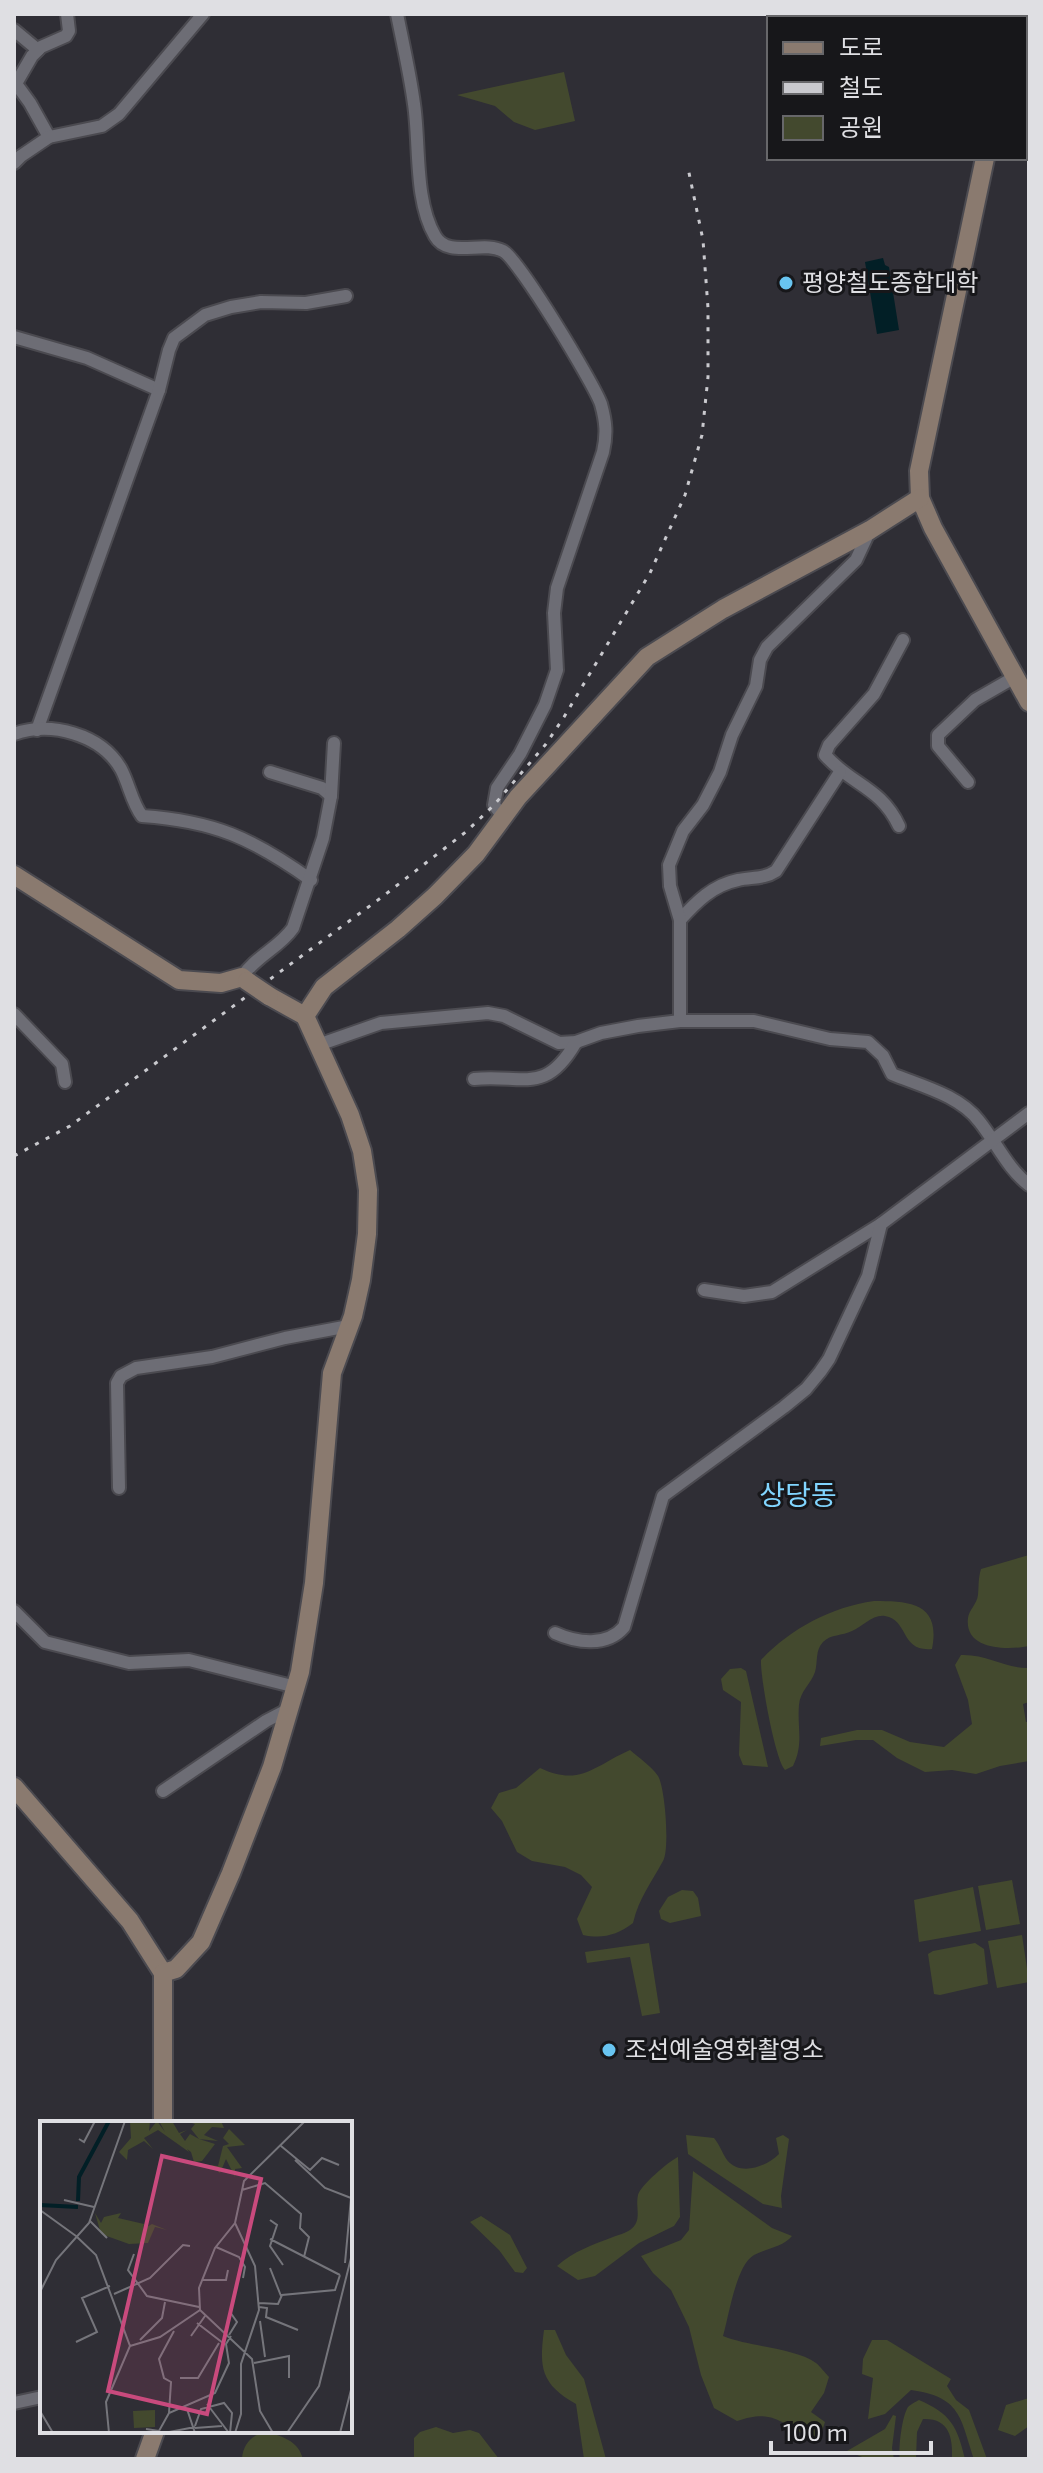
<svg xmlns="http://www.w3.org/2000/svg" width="1043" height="2473" viewBox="0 0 1043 2473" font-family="'Exo 2','Noto Sans KR',sans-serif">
<rect width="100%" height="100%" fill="#2f2e35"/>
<g fill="#43492e">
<path d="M564 72 575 121 535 130 514 122 495 106 457 95Z"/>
<path d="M1029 1555V1646C1009 1650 964 1651 968 1618 969 1610 977 1604 978 1595 979 1585 978 1579 981 1569Z"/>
<path d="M874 1601C910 1601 941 1603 932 1649 900 1652 909 1620 885 1616 873 1614 862 1627 852 1631 842 1636 831 1634 823 1642 815 1650 818 1662 815 1672 811 1684 800 1691 799 1705 797 1728 804 1744 793 1766L785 1770C775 1760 760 1676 761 1660 790 1629 831 1607 874 1601Z"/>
<path d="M961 1655C988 1654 1006 1669 1029 1668V1702L1023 1704 1026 1722H1029V1761L1000 1766 976 1774 952 1770 925 1772 897 1758 873 1740H856L820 1746 821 1738 857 1730H882L910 1742 944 1747 972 1724 968 1700 955 1665Z"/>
<path d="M741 1668 746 1671 768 1767 743 1765 739 1755 741 1702 723 1690 721 1679 730 1669Z"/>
<path d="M630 1750C639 1758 651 1766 658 1776 665 1787 670 1849 663 1861 651 1883 639 1898 633 1923 617 1935 603 1939 583 1935L577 1919 592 1887 581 1875 565 1867 532 1861 517 1852 502 1821 491 1808 499 1793 516 1788 540 1768C580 1787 594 1766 630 1750Z"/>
<path d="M1012 1880 1020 1924 986 1930 978 1886Z"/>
<path d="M973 1887 981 1931 919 1942 914 1900Z"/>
<path d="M682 1890 693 1891 698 1898 701 1916 670 1923 661 1919 659 1911 668 1897Z"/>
<path d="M1022 1935 1029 1982 997 1988 988 1941Z"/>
<path d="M649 1943 660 2013 642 2016 630 1957 587 1963 585 1952Z"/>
<path d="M975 1943 984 1949 988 1984 940 1995 934 1994 928 1954 933 1951Z"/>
<path d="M686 2135 714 2138C720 2145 722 2153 727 2160 741 2177 767 2166 779 2154L776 2138 783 2135 789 2139 781 2196 782 2208 763 2204 688 2154Z"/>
<path d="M678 2157 680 2217 674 2226 639 2243 595 2276 578 2280 557 2266C574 2251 592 2245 613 2237 618 2235 626 2233 630 2230 643 2221 635 2208 638 2195 640 2186 669 2161 678 2157Z"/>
<path d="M693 2171 772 2228 792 2236C783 2247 767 2248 754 2255 736 2265 729 2316 723 2336 750 2347 795 2348 816 2363 820 2366 825 2373 829 2377L824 2393 811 2412 825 2422 821 2434 812 2438C780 2424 774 2408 737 2421L714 2408 701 2375 689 2327 671 2290 653 2273 641 2256 681 2240 689 2230Z"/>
<path d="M481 2216 510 2235 527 2268 523 2273 515 2272 499 2250 470 2222Z"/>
<path d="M544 2330H555L566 2355 584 2379 606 2459H584L576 2404C541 2384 539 2368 544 2330Z"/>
<path d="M872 2340H887L951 2379 947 2386 956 2400 969 2410 987 2459H974C960 2417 961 2397 911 2390L885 2414 868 2419 873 2378 862 2374 863 2359Z"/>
<path d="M1029 2398V2426L1015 2436 998 2430 1006 2405Z"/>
<path d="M919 2400C951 2414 957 2426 965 2459H952C953 2437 949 2418 923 2419L917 2432 916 2459H900C898 2449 902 2416 908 2407 910 2405 915 2402 919 2400Z"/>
<path d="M893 2415 896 2416 892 2448 894 2459H867L847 2451 885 2429Z"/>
<path d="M436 2427 453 2433 470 2430 479 2433 499 2459H414V2438L420 2432Z"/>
<path d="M269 2432C285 2438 298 2441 303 2459H242C243 2443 253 2433 269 2432Z"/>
</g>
<path fill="#021f26" d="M883 258 885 265 889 267 899 330 877 334 865 262Z"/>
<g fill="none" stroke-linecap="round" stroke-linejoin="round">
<defs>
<g id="street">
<path d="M397 14C403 44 410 74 414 104 420 144 414 200 435 236 448 259 483 240 503 251 518 258 594 384 601 404 606 422 607 434 603 452L557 588 554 613 557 670 545 705 520 754 497 788 494 805 503 817"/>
<path d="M14 30 38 50"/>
<path d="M14 81 30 103 49 137"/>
<path d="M14 87 32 56 41 47 66 36 69 31 67 14"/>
<path d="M14 163 21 156 49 137 102 126 119 114 203 14"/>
<path d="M14 337 87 358 159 390"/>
<path d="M37 730 159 390 169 350 174 338 205 315 231 307 261 302 306 303 346 296"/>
<path d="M14 734C51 721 101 734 121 769 129 784 132 803 142 816 214 821 252 838 311 880"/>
<path d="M270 772 322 788 331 796"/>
<path d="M968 782 938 746V735L975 700 1015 677"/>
<path d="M899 826C881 787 851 785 825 755L829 745 874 694 903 640"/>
<path d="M680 920C696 902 713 885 738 880 752 877 764 879 776 871L840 772"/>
<path d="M242 977C256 956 279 948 293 928L323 838 331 796 334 743"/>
<path d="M14 1014 62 1064 65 1082"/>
<path d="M680 1021V920L670 886 669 865 683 831 703 805 720 772 732 735 756 686 760 660 767 647 856 560 870 530"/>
<path d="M318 1045 381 1023 488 1013 504 1016 559 1043 576 1042 601 1033 638 1026 680 1021H754L830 1039 868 1042 883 1056 892 1074C921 1086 959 1095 979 1121 996 1142 1007 1168 1029 1185"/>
<path d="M474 1079C523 1074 545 1096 576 1042"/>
<path d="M704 1290 744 1296 772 1292 881 1224"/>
<path d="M119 1488 117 1383 121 1376 136 1368 212 1357 285 1338 349 1326"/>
<path d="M14 1611 45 1642 129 1663 189 1660 296 1687"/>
<path d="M555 1633C577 1643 607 1647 624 1627L663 1496 784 1407 806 1389 820 1372 829 1359 868 1276 881 1224 1029 1113"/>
<path d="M163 1791 266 1721 289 1709"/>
<path d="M14 2403 42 2397"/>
</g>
<g id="secondary">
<path d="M1014 18 1015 14"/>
<path d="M985 158 919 471 920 498 933 528 1029 702"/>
<path d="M14 875 179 980 221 983 242 977 247 981"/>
<path d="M269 996 305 1016"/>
<path d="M14 1787 130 1921 163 1973"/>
<path d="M163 2123V1973L176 1969 201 1942 231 1873 272 1767 300 1672 314 1583 332 1373 353 1316 361 1280 367 1234 368 1190 362 1151 350 1115 305 1016 324 987 398 929 435 896 476 854 518 797 647 657 723 609 870 530 920 498"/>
<path d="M145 2459 155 2431"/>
</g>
</defs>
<use href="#street" stroke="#4b4a50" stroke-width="16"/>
<use href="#secondary" stroke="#4b4a50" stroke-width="22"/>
<use href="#street" stroke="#6d6d75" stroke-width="12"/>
<use href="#secondary" stroke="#8a7a6f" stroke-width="18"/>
<path stroke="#c9c9ce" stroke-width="3" stroke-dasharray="4 8" stroke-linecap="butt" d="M14 1156 70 1126 382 897 467 831 494 805 546 744 564 717 650 573 685 495 702 435 708 377V308L703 240 688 168"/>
<defs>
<path id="secondary-bridge" d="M247 981 269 996"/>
</defs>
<use href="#secondary-bridge" stroke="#4b4a50" stroke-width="22" stroke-linecap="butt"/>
<use href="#secondary-bridge" stroke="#8a7a6f" stroke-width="18"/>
</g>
<g fill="#68c4f0" stroke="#17171a" stroke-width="3">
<circle cx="786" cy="283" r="8"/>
<circle cx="609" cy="2050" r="8"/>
</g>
<g text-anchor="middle" stroke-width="6" stroke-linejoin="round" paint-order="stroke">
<g font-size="24" fill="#dfdfe3" stroke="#17171a" text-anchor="start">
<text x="802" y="291">평양철도종합대학</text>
<text x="625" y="2058">조선예술영화촬영소</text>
</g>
<g font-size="28" fill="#81d5fe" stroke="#17171a">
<text x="798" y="1505">상당동</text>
</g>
</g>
<g transform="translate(40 2121)">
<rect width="312" height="312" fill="#2f2e35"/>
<path d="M90 0H110L109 10 117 0 125 11 119 0H132L139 12 147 9 140 13 145 20 150 13 159 18 151 8 155 3 146 0H181L184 7 172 6 164 14 178 20 159 18 175 23 162 40 154 41 151 31 147 28 149 31 118 9 104 17 113 28 104 20 88 29 87 39 79 31 91 17ZM189 8 205 24 187 26 202 47 195 48V56L186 38 180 52 170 44 178 45 183 25 189 23 183 17ZM55 92 61 102 64 96 81 92 78 97 104 103 103 108 112 103 127 109 115 106 108 122 89 123 61 113ZM115 289V306L94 307 93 290Z" fill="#43492e"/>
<path fill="none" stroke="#021f26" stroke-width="4" d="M38 80 39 56 69 0M0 84 38 86"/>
<path fill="none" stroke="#75757b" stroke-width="2" d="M39 18 44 21 55 0M241 25 270 49 282 37 299 44M255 39 285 67 311 77 305 142M202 69 225 62 261 93 260 107 269 116 264 136M24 79 54 86M0 89 36 115M230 99 237 104 230 125 243 144M50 100 67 117M195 102 215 145 219 189 201 243V293L195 312M36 115 56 134 90 225 66 281 69 312M230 118 300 154M176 126 199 136 205 146 203 157M94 133 88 149 107 175 159 186M230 147 241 175M163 159H186L188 149M0 171 16 139 49 102 85 0M74 173 110 157 143 124 150 125M219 182 238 183 242 174 295 169 300 154M219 186 227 187 226 196 258 209M160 189 212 238 220 290 233 312M220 200 225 236M157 202 183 222M189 214 197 201 190 191M151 215 165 195M100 219 122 197 125 181M36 221 57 211 42 177 70 165M90 225 120 216 160 189 159 167 175 127 195 102 204 60 265 0M214 242 249 235V257M140 257H158L179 222M167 283 189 312M147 288 155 312M0 290 13 312M129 292 131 261 124 257 119 238 134 210M155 305 161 288 184 282 192 292 190 312M155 307 182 305M106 308 119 310 129 292 175 272 189 242 186 223 191 215M124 312 155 306M247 312 279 265 312 133M300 312 312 265"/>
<path fill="#c94a7d" fill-opacity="0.15" stroke="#c94a7d" stroke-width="4" d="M122 35 221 58 167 293 68 270Z"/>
<rect width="312" height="312" fill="none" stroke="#dfdfe3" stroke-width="4"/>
</g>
<rect width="1043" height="2473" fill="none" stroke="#dfdfe3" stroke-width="32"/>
<rect x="767" y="16" width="260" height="144" fill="#17171a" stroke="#67676a" stroke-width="2"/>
<rect x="783" y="42" width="40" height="12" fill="#8a7a6f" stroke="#67676a" stroke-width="2"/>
<text x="839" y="56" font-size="24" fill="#dfdfe3">도로</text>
<rect x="783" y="82" width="40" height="12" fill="#c9c9ce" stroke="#67676a" stroke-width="2"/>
<text x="839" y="96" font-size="24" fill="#dfdfe3">철도</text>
<rect x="783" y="116" width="40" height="24" fill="#43492e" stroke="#67676a" stroke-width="2"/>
<text x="839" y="136" font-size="24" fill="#dfdfe3">공원</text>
<path d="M771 2441v12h160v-12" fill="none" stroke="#dfdfe3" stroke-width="4"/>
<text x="783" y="2441" font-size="24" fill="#dfdfe3" stroke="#17171a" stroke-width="6" paint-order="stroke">100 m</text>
</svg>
